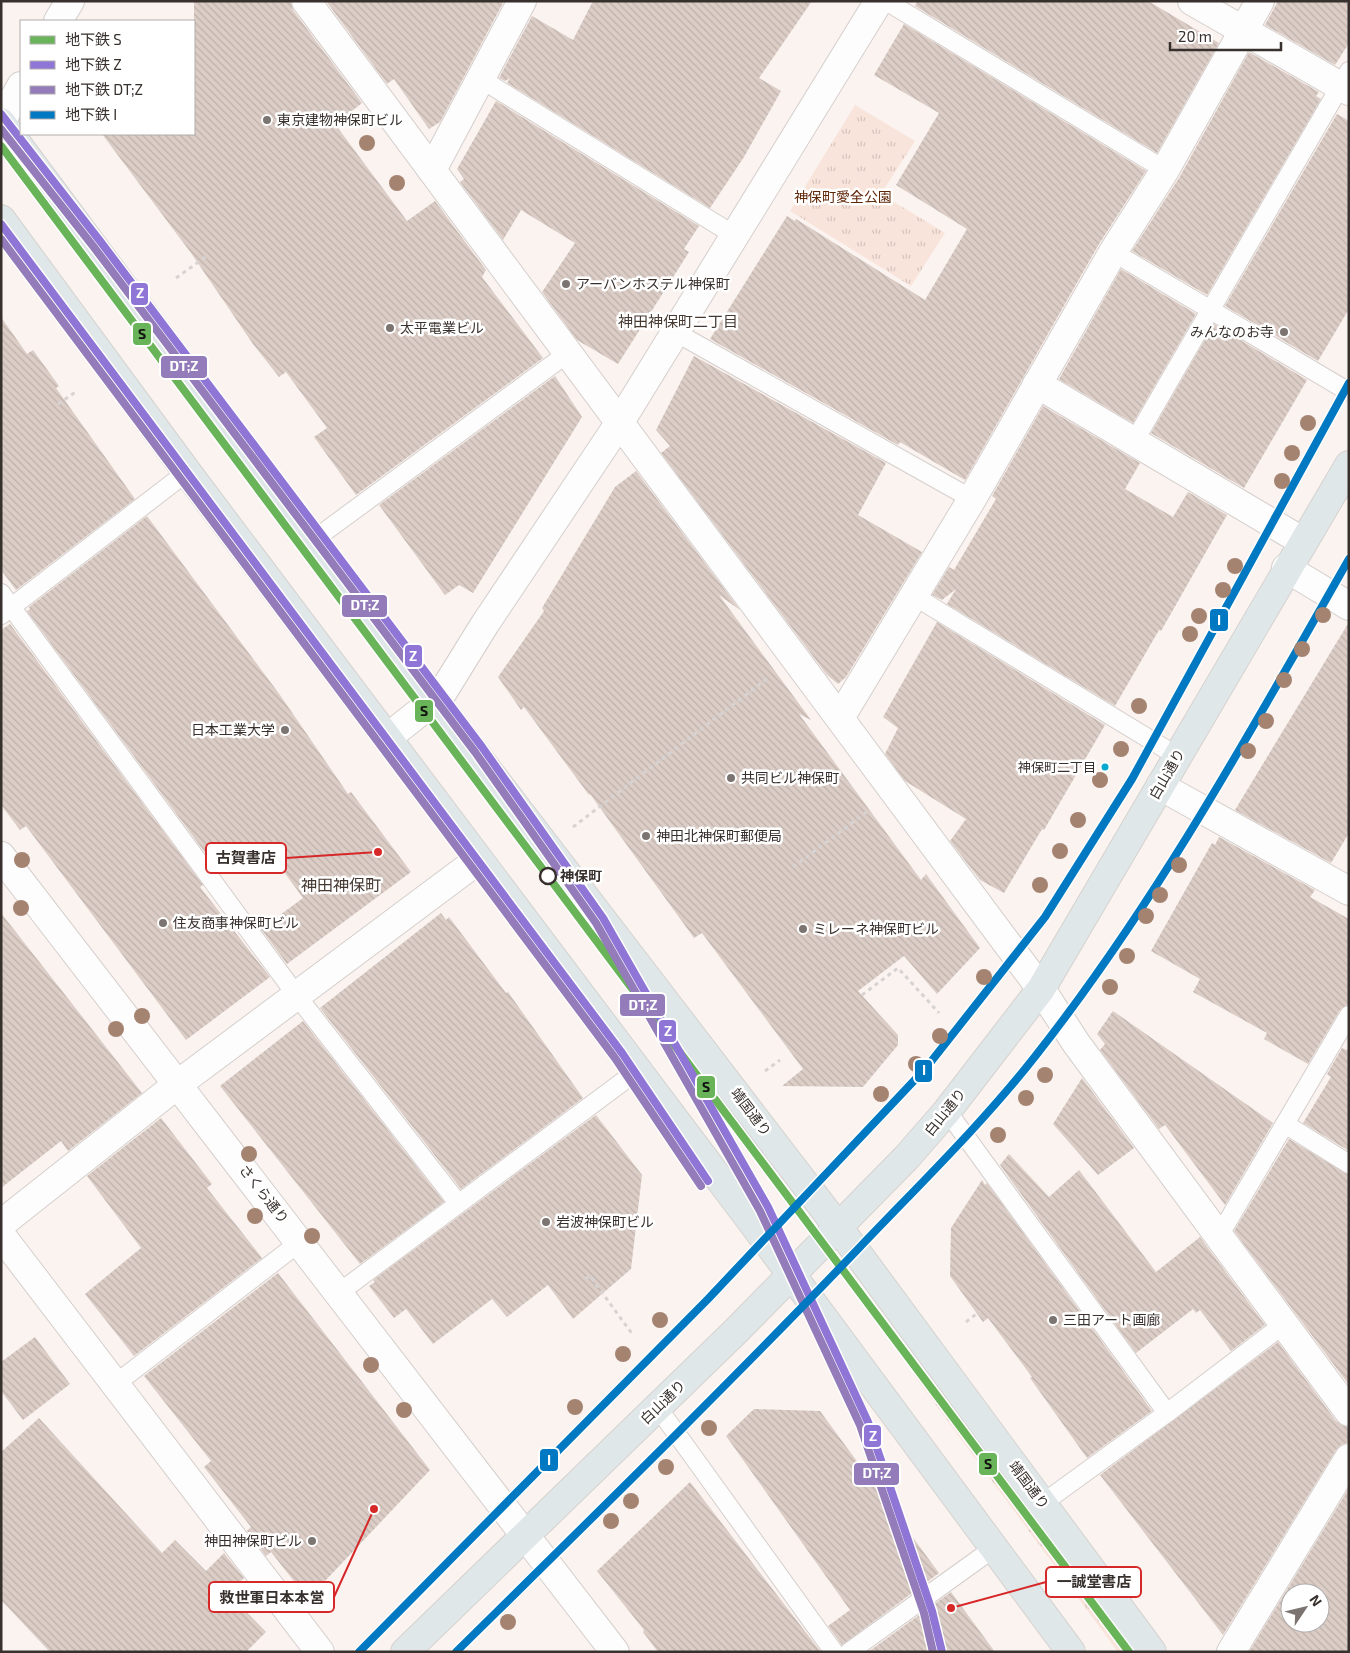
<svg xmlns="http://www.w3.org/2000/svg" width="1350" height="1653" viewBox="0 0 1350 1653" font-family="'Exo 2','Noto Sans JP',sans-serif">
<defs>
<pattern id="grass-tufts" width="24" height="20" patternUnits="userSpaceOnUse" patternTransform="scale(1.25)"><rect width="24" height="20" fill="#f9e4db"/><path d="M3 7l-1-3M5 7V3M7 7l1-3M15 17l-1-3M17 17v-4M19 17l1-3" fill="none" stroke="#d6c4bc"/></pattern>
<pattern id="building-back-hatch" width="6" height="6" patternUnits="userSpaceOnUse" patternTransform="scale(1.25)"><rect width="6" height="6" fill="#dccec7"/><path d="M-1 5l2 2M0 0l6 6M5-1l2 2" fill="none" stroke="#bdb1ab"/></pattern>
</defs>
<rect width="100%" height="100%" fill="#faf3f0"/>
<g fill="url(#grass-tufts)">
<path d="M855 105 915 141 881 194 945 233 911 286 790 211Z"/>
<path d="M919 1371 1124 1652H1118L914 1375Z"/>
</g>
<g fill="url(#building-back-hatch)" fill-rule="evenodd">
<path d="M194 1H291L293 10 362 103 335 124 407 221 435 201 486 270 482 277 543 358 356 495 314 437 327 428 286 372 279 377 253 344 191 253 102 134H194Z"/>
<path d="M326 1H504L440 122 429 129 394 79 387 84Z"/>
<path d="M593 1H812L759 78 781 91 744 157 710 208 507 83 510 78 505 81 499 78 532 16 573 40Z"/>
<path d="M917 1H1148L1219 43 1157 153 915 6Z"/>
<path d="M1278 1H1349V43L1335 65 1265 25Z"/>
<path d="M904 24 1146 171 1099 244 965 480 900 442 898 445 710 339 787 216 795 221 796 219 925 300 967 229 896 185 939 113 874 75Z"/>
<path d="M1249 52 1319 92 1316 96 1321 99 1207 295 1132 251 1179 178Z"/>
<path d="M496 101 699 226 684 249 689 252 618 364 577 340 542 292 575 243 521 210 503 240 460 182 464 179 457 169Z"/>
<path d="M1337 114 1349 121V309L1318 361 1225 306Z"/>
<path d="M1121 269 1196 314 1133 423 1059 379Z"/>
<path d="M1 317 27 354 33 350 59 386 56 388 135 499 16 590 1 570Z"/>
<path d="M1214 324 1307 380 1244 488 1151 433Z"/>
<path d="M694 356 886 463 858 515 922 552 846 677 838 684 827 675 661 453 670 446 656 430Z"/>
<path d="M555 376 582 417 473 593 459 585 445 595 379 505Z"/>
<path d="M1043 406 1140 463 1125 489 1173 517 1188 492 1227 515 1161 631 1159 630 1115 706 947 604 956 589 942 600 932 595 949 567 954 570 996 499 992 496Z"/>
<path d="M636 471 740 610 719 595 811 720 799 714 921 880 926 874 980 948 937 994 904 956 858 991 898 1035V1045L863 1087 782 1086 803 1069 702 933 694 938 590 794 589 795 524 707 521 710 498 677 544 611 542 608 615 487Z"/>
<path d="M147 516 280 695 348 794 351 792 411 872 287 964 261 929 303 898 263 843 220 873 27 611 30 609 29 607Z"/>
<path d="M937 622 1105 725 1044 830 1042 829 1004 893 980 880 950 841 966 819 905 781 885 754 898 728 883 717Z"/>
<path d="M1349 622V833L1331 863 1235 810Z"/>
<path d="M10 624 203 885 200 887 270 977 186 1040 26 826 20 830 1 805V630Z"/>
<path d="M1219 837 1315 890 1310 897 1349 919V1004L1340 1010 1308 1064 1264 1039 1267 1033 1193 992 1200 979 1151 951 1212 843 1215 845Z"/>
<path d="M1 913 142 1093 68 1151 61 1141 1 1188Z"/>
<path d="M441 913 446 920 449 917 506 993 508 992 583 1098 461 1189 320 1008Z"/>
<path d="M1113 1011 1273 1123 1225 1205 1165 1125 1159 1129 1100 1050 1105 1044 1097 1034Z"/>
<path d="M303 1021 444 1202 360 1264 220 1086Z"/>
<path d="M1349 1047V1151L1303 1123 1331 1077 1327 1074 1342 1048 1347 1050Z"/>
<path d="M1082 1078 1134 1148 1098 1175 1053 1124Z"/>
<path d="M596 1115 642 1175 631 1269 573 1319 548 1285 507 1317 492 1299 433 1344 406 1309 394 1318 369 1286 375 1282 373 1280Z"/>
<path d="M161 1118 212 1184 207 1188 262 1258 134 1356 85 1294 141 1248 87 1176Z"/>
<path d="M1289 1139 1349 1175V1385L1234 1231Z"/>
<path d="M1009 1154 1049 1197 1079 1170 1156 1272 1200 1237 1265 1325 1231 1351 1200 1310 1196 1313 1193 1309 1136 1353 1000 1165Z"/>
<path d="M982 1180 985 1185 987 1183 1152 1411 1087 1458 1030 1378 1032 1377 988 1318 983 1322 950 1276 951 1228Z"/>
<path d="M278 1273 430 1470 308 1599 271 1552 266 1556 247 1531 251 1527 204 1467 211 1461 144 1376Z"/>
<path d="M35 1337 70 1384 23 1420 1 1391V1362Z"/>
<path d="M1278 1342 1336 1421 1349 1427V1442L1341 1445 1336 1450 1223 1635 1100 1475Z"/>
<path d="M754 1409 820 1411 939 1573 842 1645 828 1626 850 1610 726 1436Z"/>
<path d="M39 1418 162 1553 175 1540 206 1571 224 1553 244 1578 228 1593 266 1632 246 1652H50L1 1600V1452Z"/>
<path d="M690 1482 811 1639 821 1652H658L643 1632 644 1630 597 1571Z"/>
<path d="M1349 1488V1652H1249ZM1290 1593H1320V1623H1290Z"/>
<path d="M951 1592 995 1652H868Z"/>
</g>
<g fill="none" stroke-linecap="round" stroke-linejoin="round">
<defs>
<g id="lane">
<path d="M886 1 1165 170"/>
<path d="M481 79 734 235"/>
<path d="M1113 252 1349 392"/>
<path d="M675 332 972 499"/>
<path d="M1135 440 1349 71"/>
<path d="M312 541 568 353"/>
<path d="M1 593 297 996 458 1203"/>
<path d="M914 596 1177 756"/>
<path d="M1 615 187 472"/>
<path d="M947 1111 1167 1413"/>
<path d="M1285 1124 1349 1164"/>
<path d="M1219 1236 1349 1015"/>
<path d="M340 1292 637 1071"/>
<path d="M114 1385 300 1242"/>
<path d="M658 1408 834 1652"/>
<path d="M1043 1503 1167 1413 1284 1324"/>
<path d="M849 1652 994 1548"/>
</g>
<g id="street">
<path d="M306 1 1041 989 1076 1043 1349 1412"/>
<path d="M1192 1 1349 91"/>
<path d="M432 170 522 1"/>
<path d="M1037 384 1302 541"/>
<path d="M1286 568 1349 606"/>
<path d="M840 718 972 499 1113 252 1165 170 1260 1"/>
<path d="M387 738 441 695 485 624 620 422 879 1"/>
<path d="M1160 786 1349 891"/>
<path d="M1 856 615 1652"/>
<path d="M1 1224 178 1084 478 860"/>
<path d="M1 1235 320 1652"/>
<path d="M1231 1652 1349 1458"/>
</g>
<g id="secondary">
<path d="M58 21 70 1"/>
<path d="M1 122 21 86"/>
</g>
<g id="primary">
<path d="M1 122 312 541 838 1227 1152 1652"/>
<path d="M1 219 187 472 791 1274 1071 1652"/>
<path d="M405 1652 736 1331 907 1157 947 1111 1041 989 1349 465"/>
</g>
</defs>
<use href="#lane" stroke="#d5cfcc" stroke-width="20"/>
<use href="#street" stroke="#d5cfcc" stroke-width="30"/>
<use href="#secondary" stroke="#d5cfcc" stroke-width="30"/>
<use href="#primary" stroke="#d5d2cf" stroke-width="30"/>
<g stroke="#d6d3d2" stroke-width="3" stroke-dasharray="4 4" stroke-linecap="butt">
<path d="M176 278 207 256"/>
<path d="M58 404 77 391"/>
<path d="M573 827 768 678"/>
<path d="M793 867 868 811"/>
<path d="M862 995 898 968 939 1013"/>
<path d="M765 1071 780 1060"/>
<path d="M585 1279 590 1276 633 1335"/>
<path d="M966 1322 980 1311"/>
</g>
<use href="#lane" stroke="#fefdfd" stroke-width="18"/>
<use href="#street" stroke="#fefdfd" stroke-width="28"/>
<use href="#secondary" stroke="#fefdfd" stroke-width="28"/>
<use href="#primary" stroke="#e0e7e9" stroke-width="28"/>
<defs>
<path id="metro-1" d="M1 146 1129 1652"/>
<g id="metro-2">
<path d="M1 114 100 241 482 747 603 918 768 1207 868 1422 932 1611 942 1652"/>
<path d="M1 224 622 1053 708 1181"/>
</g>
<g id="metro-3">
<path d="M1 129 93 246 475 752 596 923 760 1211 860 1425 924 1613 933 1652"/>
<path d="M1 239 615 1058 701 1186"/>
</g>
<g id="metro-4">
<path d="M359 1652 708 1299 926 1068 1045 917 1132 779 1349 383"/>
<path d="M456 1652C592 1518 728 1385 859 1248 920 1184 983 1123 1037 1054 1158 900 1252 729 1349 559"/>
</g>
</defs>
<use href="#metro-1" stroke="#fff" stroke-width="11"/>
<use href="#metro-2" stroke="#fff" stroke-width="11"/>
<use href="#metro-3" stroke="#fff" stroke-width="11"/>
<use href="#metro-4" stroke="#fff" stroke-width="11"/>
<use href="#metro-1" stroke="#69b458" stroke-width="8"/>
<use href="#metro-2" stroke="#8f76d6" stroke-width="8"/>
<use href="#metro-3" stroke="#937cb9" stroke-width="8"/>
<use href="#metro-4" stroke="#0079c2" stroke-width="8"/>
</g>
<g fill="#a58371">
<circle cx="367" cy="143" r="8"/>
<circle cx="397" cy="183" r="8"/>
<circle cx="1308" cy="423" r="8"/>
<circle cx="1292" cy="453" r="8"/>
<circle cx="1282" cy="481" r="8"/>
<circle cx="1235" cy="566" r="8"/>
<circle cx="1223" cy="590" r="8"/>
<circle cx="1323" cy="615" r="8"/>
<circle cx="1199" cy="616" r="8"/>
<circle cx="1190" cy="634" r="8"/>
<circle cx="1302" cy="649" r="8"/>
<circle cx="1284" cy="680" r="8"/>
<circle cx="1139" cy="706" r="8"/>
<circle cx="1266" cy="721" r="8"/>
<circle cx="1121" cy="749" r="8"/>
<circle cx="1248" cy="751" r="8"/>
<circle cx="1100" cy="780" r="8"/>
<circle cx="1078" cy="820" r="8"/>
<circle cx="1060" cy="851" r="8"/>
<circle cx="22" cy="860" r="8"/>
<circle cx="1179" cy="865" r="8"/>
<circle cx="1040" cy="885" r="8"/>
<circle cx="1160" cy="895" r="8"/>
<circle cx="21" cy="908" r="8"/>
<circle cx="1146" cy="916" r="8"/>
<circle cx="1127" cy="956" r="8"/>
<circle cx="984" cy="977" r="8"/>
<circle cx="1110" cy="987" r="8"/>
<circle cx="142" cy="1016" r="8"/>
<circle cx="116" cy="1029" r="8"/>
<circle cx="940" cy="1036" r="8"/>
<circle cx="916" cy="1064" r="8"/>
<circle cx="1045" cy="1075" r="8"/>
<circle cx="881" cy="1094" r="8"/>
<circle cx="1026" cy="1098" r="8"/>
<circle cx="998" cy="1135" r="8"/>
<circle cx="249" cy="1154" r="8"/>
<circle cx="255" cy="1216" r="8"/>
<circle cx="312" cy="1236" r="8"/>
<circle cx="660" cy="1320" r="8"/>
<circle cx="623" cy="1354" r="8"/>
<circle cx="371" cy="1365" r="8"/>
<circle cx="575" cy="1407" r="8"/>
<circle cx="404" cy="1410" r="8"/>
<circle cx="709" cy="1428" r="8"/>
<circle cx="666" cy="1467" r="8"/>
<circle cx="631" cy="1501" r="8"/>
<circle cx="611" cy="1521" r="8"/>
<circle cx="508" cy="1622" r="8"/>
</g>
<g fill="#7b7471" stroke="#fff" stroke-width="2">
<circle cx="267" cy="120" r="5"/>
<circle cx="566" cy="284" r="5"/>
<circle cx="390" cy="328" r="5"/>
<circle cx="1284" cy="332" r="5"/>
<circle cx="285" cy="730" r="5"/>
<circle cx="731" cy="778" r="5"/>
<circle cx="646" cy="836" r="5"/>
<circle cx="163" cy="923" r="5"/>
<circle cx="803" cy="929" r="5"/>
<circle cx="546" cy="1222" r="5"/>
<circle cx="1053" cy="1320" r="5"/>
<circle cx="312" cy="1541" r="5"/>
</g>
<circle fill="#00a9ce" stroke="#fff" stroke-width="2" cx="1105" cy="767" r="4.5"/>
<circle fill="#fff" stroke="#37302d" stroke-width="2.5" cx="548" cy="876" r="8"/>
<g text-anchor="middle" stroke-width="5" stroke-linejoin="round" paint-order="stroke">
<g font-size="13" fill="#37302d" stroke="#fff" text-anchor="end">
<text x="1096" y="772">神保町二丁目</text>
</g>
<g font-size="14" fill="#37302d" stroke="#fff" text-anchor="start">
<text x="277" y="125">東京建物神保町ビル</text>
<text x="576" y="289">アーバンホステル神保町</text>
<text x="400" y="333">太平電業ビル</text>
<text x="1274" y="337" text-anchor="end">みんなのお寺</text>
<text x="275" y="735" text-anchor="end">日本工業大学</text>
<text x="741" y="783">共同ビル神保町</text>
<text x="656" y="841">神田北神保町郵便局</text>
<text x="173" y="928">住友商事神保町ビル</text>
<text x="813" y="934">ミレーネ神保町ビル</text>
<text x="556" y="1227">岩波神保町ビル</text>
<text x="1063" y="1325">三田アート画廊</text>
<text x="302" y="1546" text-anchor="end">神田神保町ビル</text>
</g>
<g font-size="14" fill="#5f2809" stroke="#fff">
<text x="843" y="202">神保町愛全公園</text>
</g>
<g font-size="14" fill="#37302d" stroke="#fff">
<text transform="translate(1167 774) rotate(-60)" y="5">白山通り</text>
<text transform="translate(751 1112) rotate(53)" y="5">靖国通り</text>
<text transform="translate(945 1112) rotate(-51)" y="5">白山通り</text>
<text transform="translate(264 1194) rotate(52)" y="5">さくら通り</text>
<text transform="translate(663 1402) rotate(-44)" y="5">白山通り</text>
<text transform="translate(1029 1485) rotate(53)" y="5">靖国通り</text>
</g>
<g font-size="14" font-weight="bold" fill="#37302d" stroke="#fff" text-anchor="start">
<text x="560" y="881">神保町</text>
</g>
<g font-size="15" fill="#463932" stroke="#fff">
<text x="678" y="327">神田神保町二丁目</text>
</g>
<g font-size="16" fill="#463932" stroke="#fff">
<text x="341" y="891">神田神保町</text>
</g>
</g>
<path fill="none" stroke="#d62828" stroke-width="2" d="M378 852L286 858M951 1608L1046 1582M374 1509L334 1597"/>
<g fill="#d62828" stroke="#fff" stroke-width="2">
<circle cx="378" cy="852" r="5"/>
<circle cx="951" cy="1608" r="5"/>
<circle cx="374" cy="1509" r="5"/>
</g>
<g fill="#fff" stroke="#d62828" stroke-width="2">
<rect x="206" y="843" width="80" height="30" rx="5"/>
<rect x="1046" y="1567" width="95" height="30" rx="5"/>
<rect x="209" y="1582" width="125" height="30" rx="5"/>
</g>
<g font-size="15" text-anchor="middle" font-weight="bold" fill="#37302d">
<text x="246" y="863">古賀書店</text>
<text x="1094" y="1587">一誠堂書店</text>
<text x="272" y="1603">救世軍日本本営</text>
</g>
<g stroke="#fff" stroke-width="2">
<rect x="130" y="282" width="19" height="24" rx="5" fill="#8f76d6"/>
<rect x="132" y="322" width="20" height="24" rx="5" fill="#69b458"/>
<rect x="160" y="355" width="48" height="24" rx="5" fill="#937cb9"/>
<rect x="341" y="594" width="47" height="24" rx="5" fill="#937cb9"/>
<rect x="1209" y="608" width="20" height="24" rx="5" fill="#0079c2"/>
<rect x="404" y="644" width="19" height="24" rx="5" fill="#8f76d6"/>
<rect x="414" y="699" width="20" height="24" rx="5" fill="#69b458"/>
<rect x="619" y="993" width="47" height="24" rx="5" fill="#937cb9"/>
<rect x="658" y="1019" width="19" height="24" rx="5" fill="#8f76d6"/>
<rect x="914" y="1059" width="19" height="24" rx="5" fill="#0079c2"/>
<rect x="696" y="1075" width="20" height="24" rx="5" fill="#69b458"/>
<rect x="863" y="1424" width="19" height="24" rx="5" fill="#8f76d6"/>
<rect x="539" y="1448" width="20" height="24" rx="5" fill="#0079c2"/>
<rect x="978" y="1452" width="20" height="24" rx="5" fill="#69b458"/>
<rect x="853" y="1462" width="47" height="24" rx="5" fill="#937cb9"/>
</g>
<g font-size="14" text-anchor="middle" font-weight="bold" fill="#fff">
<text x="140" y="298">Z</text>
<text x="184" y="371">DT;Z</text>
<text x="365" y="610">DT;Z</text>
<text x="1219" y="625">I</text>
<text x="413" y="661">Z</text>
<text x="643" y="1010">DT;Z</text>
<text x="668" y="1036">Z</text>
<text x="924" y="1075">I</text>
<text x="873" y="1441">Z</text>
<text x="549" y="1465">I</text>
<text x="877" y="1478">DT;Z</text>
</g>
<g font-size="14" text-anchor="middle" font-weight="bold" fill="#111">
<text x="142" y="339">S</text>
<text x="424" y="716">S</text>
<text x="706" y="1092">S</text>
<text x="988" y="1469">S</text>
</g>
<rect width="1350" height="1653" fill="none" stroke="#37302d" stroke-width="5"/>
<rect x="20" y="20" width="175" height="115" fill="#ffffff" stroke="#afacab"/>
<rect x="30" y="36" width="25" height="8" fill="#69b458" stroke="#afacab"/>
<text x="65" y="45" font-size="15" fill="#37302d">地下鉄 S</text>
<rect x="30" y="61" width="25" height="8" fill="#8f76d6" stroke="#afacab"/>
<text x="65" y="70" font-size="15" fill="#37302d">地下鉄 Z</text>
<rect x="30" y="86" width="25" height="8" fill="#937cb9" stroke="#afacab"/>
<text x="65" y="95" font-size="15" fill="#37302d">地下鉄 DT;Z</text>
<rect x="30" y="111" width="25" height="8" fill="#0079c2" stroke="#afacab"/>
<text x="65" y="120" font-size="15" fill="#37302d">地下鉄 I</text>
<g transform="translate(1305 1608) rotate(55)"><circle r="24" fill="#ffffff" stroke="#afacab"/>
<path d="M0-4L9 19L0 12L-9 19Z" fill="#7b7471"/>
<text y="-8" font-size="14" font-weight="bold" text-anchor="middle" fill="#37302d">N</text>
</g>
<path d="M1170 42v8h111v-8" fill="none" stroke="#37302d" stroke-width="2.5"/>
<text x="1178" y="42" font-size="15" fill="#37302d" stroke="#ffffff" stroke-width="4" paint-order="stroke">20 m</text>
</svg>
